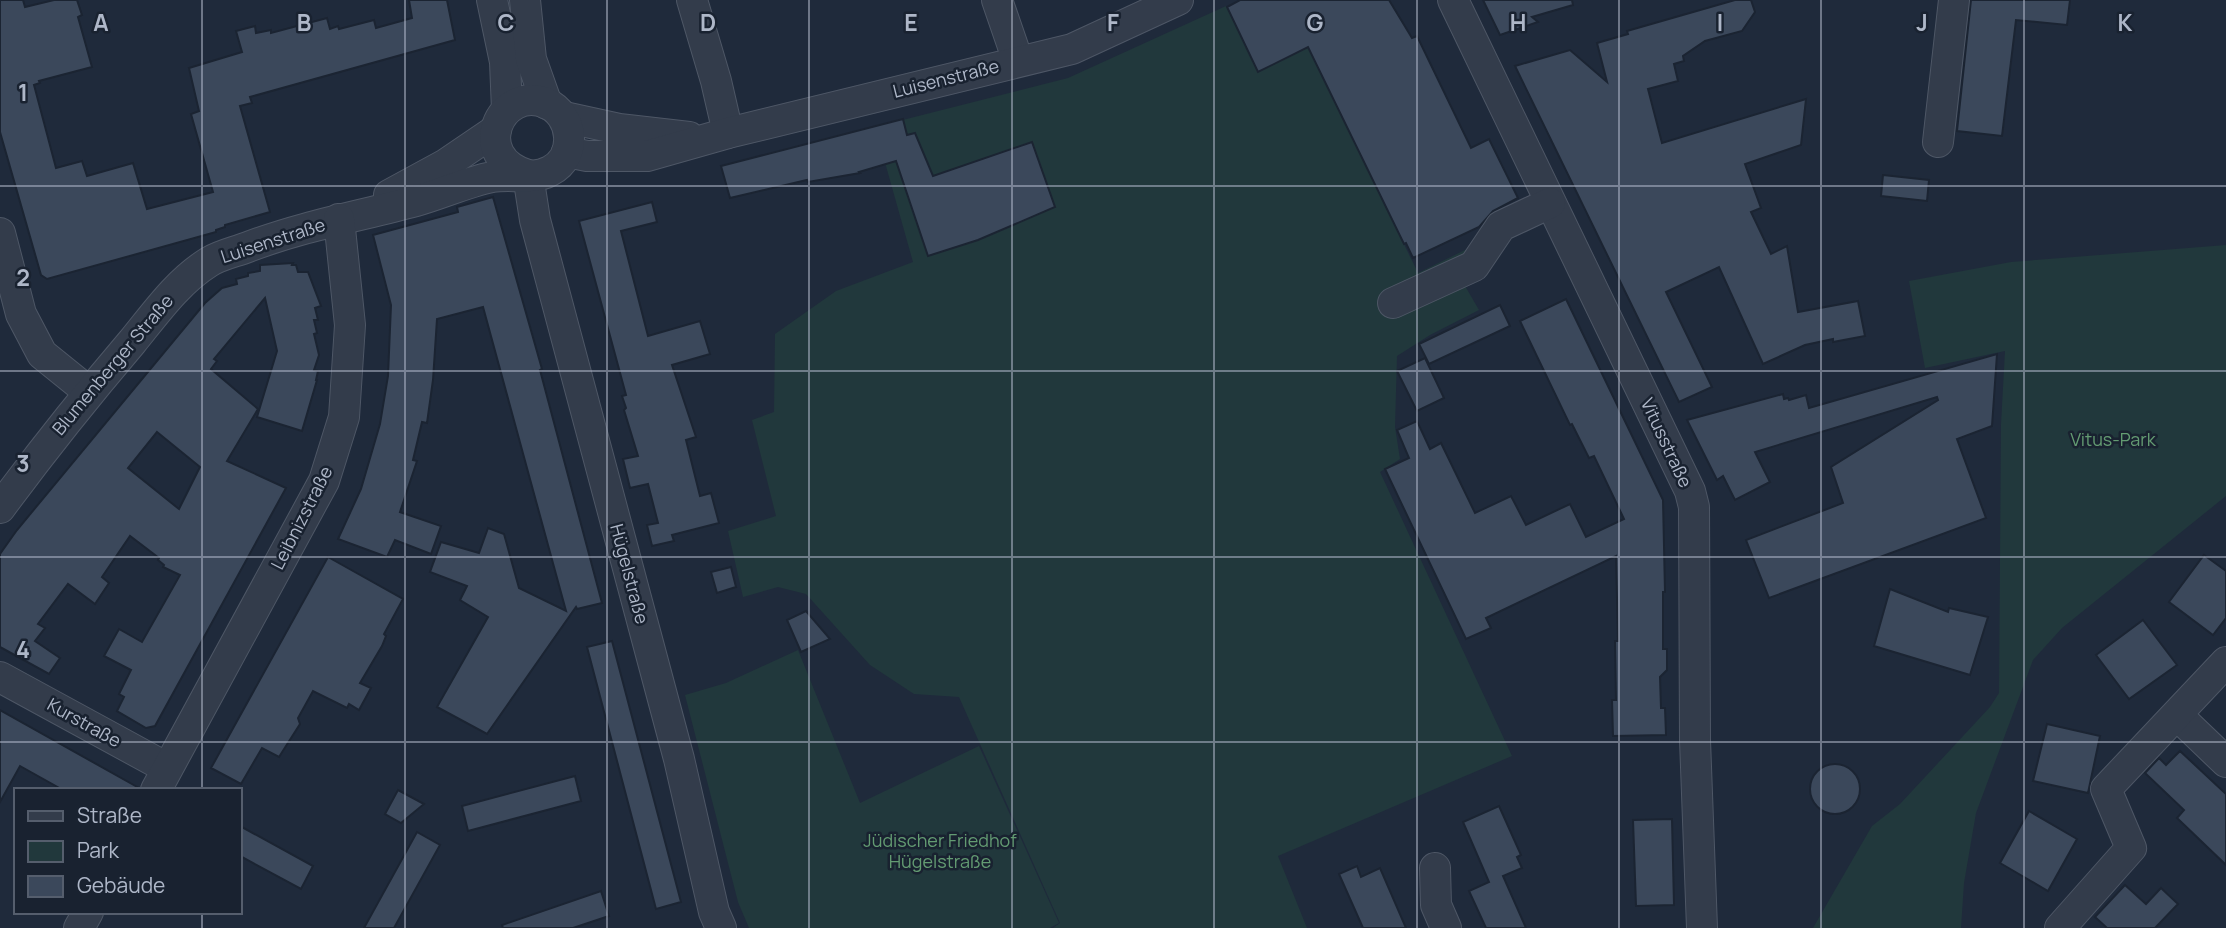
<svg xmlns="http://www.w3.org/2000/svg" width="2226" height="928" viewBox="0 0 2226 928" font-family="Manrope,sans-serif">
<rect width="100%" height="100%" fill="#1f2a3b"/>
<g fill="#21383c">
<path d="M1226 6 1258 71 1308 47 1418 273 1467 249 1479 271 1461 279 1479 310 1430 335 1397 356 1395 427 1400 459 1380 472 1512 756 1278 856 1307 928H1053L1060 923 959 697 914 694 870 665 806 594 778 587 743 597 728 531 776 516 752 420 774 412 775 334 836 291 913 262 875 127 1068 78Z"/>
<path d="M2226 245V496L2062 628 2033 660 1976 813 1964 883 1961 928H1813L1872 826 1900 804 1990 707 1999 693 2001 424 2005 351 1925 368 1909 281 2011 262Z"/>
<path d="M798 650 860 803 979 746 1059 923 1050 928H749L738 902 685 695 726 683Z"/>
</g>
<g fill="#3b485b" stroke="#1b2432" stroke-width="2" fill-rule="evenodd">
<path d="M0 0H23L25 7 54 0H77L82 15 78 17 92 67 39 81 40 83 34 85 56 168 82 161 87 176 133 163 147 209 213 192 191 114 199 111 189 68 242 52 236 31 255 26 256 33 271 30V33L327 18 330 29 338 26 339 29 374 20 376 28 412 18 409 0H447L455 40 250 97 252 103 240 106 270 212 225 225V227L216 230V232L47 279 41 275 0 132Z"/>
<path d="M1240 0H1389L1412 38 1417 36 1471 148 1489 139 1518 198 1493 211 1479 227 1413 258 1406 243 1404 244 1308 47 1258 72 1227 7Z"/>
<path d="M1483 0H1572L1573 5 1532 17 1538 22 1500 35Z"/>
<path d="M1735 0H1751L1755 12 1742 31 1705 41 1683 56 1684 61 1674 64 1678 81 1648 89 1662 143 1806 99 1801 145 1745 164 1761 208 1751 212 1771 254 1787 246 1798 312 1858 301 1865 336 1833 342V339L1805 345 1763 364 1719 267 1666 292 1712 387 1679 402 1515 66 1570 50 1607 82 1597 43 1628 34 1627 31Z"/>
<path d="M1971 0H2070L2067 25 2016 20 2002 136 1957 131Z"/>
<path d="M903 119 907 135 915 133 933 176 1032 142 1055 207 978 240 928 256 896 161 859 172 860 173 808 182 807 180 730 198 721 166Z"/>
<path d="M1883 175 1929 180 1927 201 1881 196Z"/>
<path d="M493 197 542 369 540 370 602 603 577 609 576 607 487 734 437 707 488 617 460 600 467 586 430 572 441 542 479 553 488 528 504 534 519 588 566 611 483 307 437 319 433 380 427 423 422 422 413 460 417 461 400 512 441 526 431 554 395 540 387 557 338 539 361 489 380 424 388 376 391 305 373 235 458 212 457 207Z"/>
<path d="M652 202 657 222 621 231 648 336 700 321 710 354 672 365 696 437 686 440 700 496 711 493 719 523 672 535 674 541 652 546 647 525 658 523 648 484 630 488 623 459 638 456 624 410 626 408 622 396 626 395 579 221Z"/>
<path d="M293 263 292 265H296L298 272H308L321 306 315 308 318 320H314L317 333 314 334 319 355 314 370 318 371 316 380H317L302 431 257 417 277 351 265 298 214 359 217 361 211 369 258 409 227 461 286 488 155 726 146 728 117 711 124 697 119 694 131 670 104 656 119 629 142 642 180 575 163 567 164 565 158 560 159 558 130 536 102 577 109 583 95 604 68 584 38 624 45 628 35 641 60 658 49 674 0 647V554L17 530 205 303 222 288 237 284 236 279 248 276V273L260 271V265ZM157 432 200 467 179 509 128 468Z"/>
<path d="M1566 299 1663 500 1665 592H1663V649H1667V670L1660 677 1661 708H1665L1666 735 1613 736 1612 700H1616L1615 641H1618L1616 556 1486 618 1491 628 1466 639 1385 469 1409 458 1397 430 1417 421 1430 449 1441 443 1475 513 1511 496 1526 525 1570 504 1586 537 1624 519 1594 456 1589 458 1572 424 1570 425 1520 321Z"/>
<path d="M1500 305 1510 326 1429 364 1419 344Z"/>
<path d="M1997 354 1992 426 1957 439 1986 518 1769 598 1746 540 1843 503 1831 467 1938 400 1937 397 1755 452 1770 482 1735 500 1723 476 1717 480 1687 420 1783 394 1784 399 1788 398 1789 400 1806 395 1809 408Z"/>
<path d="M1425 358 1444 398 1417 411 1397 371Z"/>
<path d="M2204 555 2226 571V618L2213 635 2169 602Z"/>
<path d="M328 557 403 599 384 634 386 636 382 646 360 683 371 688 359 710 349 704 347 708 313 691 298 718 300 724 279 757 262 748 241 784 211 768Z"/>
<path d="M731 567 736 587 717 593 711 572Z"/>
<path d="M1890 589 1948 612 1949 608 1988 617 1970 675 1874 646Z"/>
<path d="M806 611 830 639 801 652 787 620Z"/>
<path d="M2143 620 2177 665 2129 699 2096 655Z"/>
<path d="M612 641 681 902 656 909 587 647Z"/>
<path d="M0 710 139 788V790H63L20 766 0 802Z"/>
<path d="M2047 724 2100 736 2088 793 2033 781Z"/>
<path d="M2180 751 2226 794V865L2177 818 2184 810 2145 773 2159 758 2166 765Z"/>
<circle cx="1835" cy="789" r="25"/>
<path d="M575 776 581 801 468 831 462 806Z"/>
<path d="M398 790 424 804 401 823 385 814Z"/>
<path d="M1499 806 1521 855 1517 857 1522 868 1503 876 1526 928H1486L1469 891 1489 882 1463 822Z"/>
<path d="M2029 811 2077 839 2048 891 2000 863Z"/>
<path d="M1672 819 1674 905 1636 906 1633 820Z"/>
<path d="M240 826 313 866 301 889 240 856Z"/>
<path d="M417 832 440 845 394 928H364Z"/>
<path d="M1357 866 1361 877 1380 868 1406 928H1363L1339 874Z"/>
<path d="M2125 885 2146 904 2161 888 2178 904 2155 928H2107L2095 917Z"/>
<path d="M601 891 609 916 573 928H503L502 925Z"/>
</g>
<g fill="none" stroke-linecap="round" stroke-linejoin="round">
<defs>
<g id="minor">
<path d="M492 0 505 62 507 110"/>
<path d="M525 0 531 59 547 104"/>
<path d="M692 0 716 81 728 133"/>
<path d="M997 0 1018 61"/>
<path d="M1453 0 1690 491 1694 507 1695 740 1702 928"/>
<path d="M564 117 619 129 689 137"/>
<path d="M1938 142 1954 0"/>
<path d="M567 152 587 156H647L728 133 1072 49 1178 0"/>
<path d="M528 175 535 220 679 759 714 912 721 928"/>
<path d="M389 195 446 164 496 130"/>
<path d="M0 233 21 314 42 354 89 392"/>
<path d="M1393 303 1474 266 1501 226 1550 203"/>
<path d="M0 508C42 451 86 396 132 342 155 314 177 282 209 262 220 255 235 252 248 247 303 226 360 216 416 201 441 194 467 182 492 177 511 174 533 180 550 171 578 157 574 115 546 103 500 85 468 157 528 175"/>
<path d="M0 677 167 768"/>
<path d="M2177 715 2226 762"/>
<path d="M156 790 324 481 344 417 350 325 339 219"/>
<path d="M1435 868 1436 905 1446 928"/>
<path d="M79 928 88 912"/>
<path d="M2060 928 2131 848 2106 789 2226 662"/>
</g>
</defs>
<use href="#minor" stroke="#4e5766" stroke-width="32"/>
<use href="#minor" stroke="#333c4b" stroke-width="30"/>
</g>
<path fill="none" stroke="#aeb7c8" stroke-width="2" stroke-opacity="0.55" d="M202 0V790M405 0V928M607 0V928M809 0V928M1012 0V928M1214 0V928M1417 0V928M1619 0V928M1821 0V928M2024 0V928M0 186H2226M0 371H2226M0 557H2226M0 742H2226M202 912V928"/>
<g text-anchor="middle" stroke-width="5" stroke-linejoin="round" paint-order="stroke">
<g font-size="18" fill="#aeb7c8" stroke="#192230">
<text transform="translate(946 79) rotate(-14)" y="6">Luisenstraße</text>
<text transform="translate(273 241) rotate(-18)" y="6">Luisenstraße</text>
<text transform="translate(113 365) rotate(-50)" y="6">Blumenberger Straße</text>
<text transform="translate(1666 443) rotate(65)" y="6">Vitusstraße</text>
<text transform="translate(302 518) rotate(-63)" y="6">Leibnizstraße</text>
<text transform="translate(629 574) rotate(75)" y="6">Hügelstraße</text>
<text transform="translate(84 723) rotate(29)" y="6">Kurstraße</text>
</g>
<g font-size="18" fill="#639b72" stroke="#192230">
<text x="2113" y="446">Vitus-Park</text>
<text x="940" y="847">Jüdischer Friedhof<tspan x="940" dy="21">Hügelstraße</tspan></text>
</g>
</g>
<g font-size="23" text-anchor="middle" font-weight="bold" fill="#aeb7c8" stroke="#192230" stroke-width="5" stroke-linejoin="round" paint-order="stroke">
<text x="101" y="31">A</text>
<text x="304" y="31">B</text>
<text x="506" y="31">C</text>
<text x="708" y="31">D</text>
<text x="911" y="31">E</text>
<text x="1113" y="31">F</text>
<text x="1315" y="31">G</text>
<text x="1518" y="31">H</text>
<text x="1720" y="31">I</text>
<text x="1922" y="31">J</text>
<text x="2125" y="31">K</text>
<text x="23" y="101">1</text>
<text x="23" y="286">2</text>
<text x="23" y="472">3</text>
<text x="23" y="658">4</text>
</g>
<rect x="14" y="788" width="228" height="126" fill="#192230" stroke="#555e6d" stroke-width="2"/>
<rect x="28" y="811" width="35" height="10" fill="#333c4b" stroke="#555e6d" stroke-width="2"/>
<text x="77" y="823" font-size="21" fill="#aeb7c8">Straße</text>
<rect x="28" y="841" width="35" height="21" fill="#21383c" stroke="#555e6d" stroke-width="2"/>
<text x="77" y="858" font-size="21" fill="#aeb7c8">Park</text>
<rect x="28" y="876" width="35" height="21" fill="#3b485b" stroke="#555e6d" stroke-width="2"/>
<text x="77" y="893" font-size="21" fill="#aeb7c8">Gebäude</text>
</svg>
